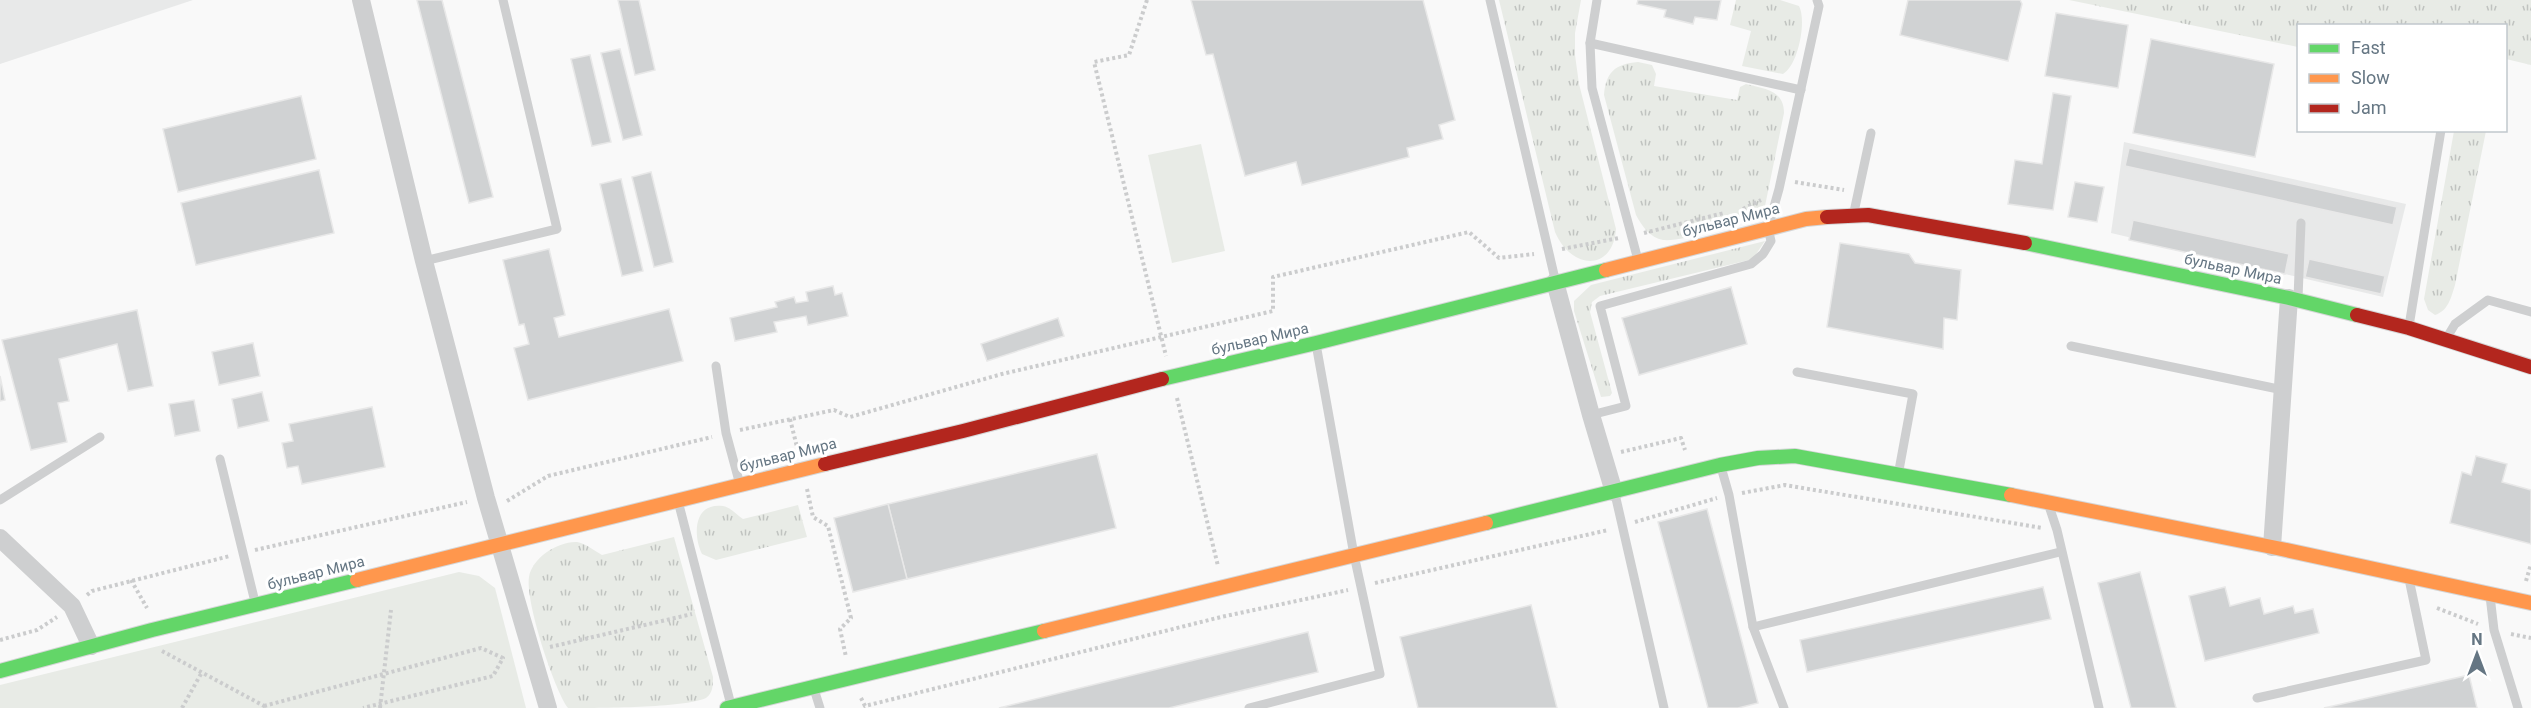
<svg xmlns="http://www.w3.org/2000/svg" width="2531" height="708" viewBox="0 0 2531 708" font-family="Roboto,sans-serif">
<defs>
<pattern id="grass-tufts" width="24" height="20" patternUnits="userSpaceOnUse" patternTransform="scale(1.5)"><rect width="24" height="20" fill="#e8ebe6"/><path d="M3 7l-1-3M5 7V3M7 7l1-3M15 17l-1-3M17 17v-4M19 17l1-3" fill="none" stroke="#c0c3c0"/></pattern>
</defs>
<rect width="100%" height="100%" fill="#f9f9f9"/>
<g fill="#e8e9e9">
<path d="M0 0H193L0 64Z"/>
<path d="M2124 142 2406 204 2383 297 2111 233Z"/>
</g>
<g fill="url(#grass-tufts)">
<path d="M1499 0H1581L1575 33V55L1579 84 1616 229C1613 272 1571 270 1555 232Z"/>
<path d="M1736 0H1780L1799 6C1807 21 1798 66 1783 74L1742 66 1751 31 1730 25Z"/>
<path d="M2069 0H2531V65L2506 59V26H2298V47Z"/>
<path d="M1638 62 1652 65 1656 74 1654 86 1737 100 1740 87 1746 84C1765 89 1784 90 1784 113L1765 206 1750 219C1729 225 1683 242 1663 240 1650 238 1642 226 1636 215L1604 95C1606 72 1615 64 1638 62Z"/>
<path d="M2454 131H2486L2455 285C2451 298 2448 311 2435 315L2428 310 2424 299Z"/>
<path d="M1765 241 1754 257 1749 260 1600 296 1592 302 1590 312 1612 393 1610 396 1601 397 1574 311V301L1591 285Z"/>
<path d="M798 505 807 537 716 560 702 554C693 536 693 502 723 506 730 507 737 515 743 519Z"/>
<path d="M674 537 713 677C713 685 713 693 706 698 684 708 598 708 568 708 554 689 525 601 529 577 532 558 558 541 577 542 585 543 595 551 602 555Z"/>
</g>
<g fill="#e8ebe6">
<path d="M1201 144 1225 251 1172 263 1148 155Z"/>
<path d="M459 572 479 576 495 588 526 708H0V685Z"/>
</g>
<g fill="#d0d2d3" stroke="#e8e8e8" stroke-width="1.5">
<path d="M417 0H442L493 197 469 203Z"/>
<path d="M618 0H639L655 70 635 75Z"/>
<path d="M1191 0H1423L1455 120 1439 125 1443 139 1407 148 1409 157 1302 185 1296 162 1245 176 1213 54 1206 55Z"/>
<path d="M1638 0H1721L1717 20 1695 17 1693 24 1664 17 1666 10 1637 4Z"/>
<path d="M1908 0H2020L2022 4 2008 61 1900 35Z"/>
<path d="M2056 13 2128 25 2118 88 2045 76Z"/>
<path d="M2151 39 2274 64 2255 157 2133 133Z"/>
<path d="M620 49 642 135 623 140 601 53Z"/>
<path d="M590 55 611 142 592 146 571 59Z"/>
<path d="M2053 93 2071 96 2053 210 2008 204 2015 160 2042 164Z"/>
<path d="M301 96 316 159 178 192 163 129Z"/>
<path d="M2129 148 2397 207 2393 225 2125 166Z"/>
<path d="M319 170 334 233 196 265 181 203Z"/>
<path d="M651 172 673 262 654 267 632 177Z"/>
<path d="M621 179 643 271 622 276 600 184Z"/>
<path d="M2075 182 2104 187 2097 222 2068 217Z"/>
<path d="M2133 220 2289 254 2285 274 2129 240Z"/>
<path d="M1840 243 1909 254 1915 263 1961 270 1957 320 1944 318 1943 349 1827 327Z"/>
<path d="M549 249 565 315 554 318 559 337 669 309 683 361 528 400 514 348 529 344 524 324 519 325 503 260Z"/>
<path d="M2309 259 2385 276 2381 294 2305 277Z"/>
<path d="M833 286 835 295 842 293 848 316 808 325 806 316 774 322 777 332 735 341 730 318 777 307 775 302 794 297 796 303 808 301 806 292Z"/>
<path d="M1731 287 1747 344 1639 375 1622 318Z"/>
<path d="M137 310 153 386 128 391 117 344 59 359 69 401 58 403 67 442 31 450 2 340Z"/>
<path d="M1058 318 1064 336 987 361 981 344Z"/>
<path d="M253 343 260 376 219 385 212 352Z"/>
<path d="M0 376 5 400 0 401Z"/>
<path d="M262 392 269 421 238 428 232 399Z"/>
<path d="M194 400 200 431 175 436 169 404Z"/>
<path d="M372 407 385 467 302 484 298 466 287 468 282 443 293 441 289 424Z"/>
<path d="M1097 454 1116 528 907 579 888 504Z"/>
<path d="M2476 456 2507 464 2502 482 2531 490V544L2450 523 2462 472 2471 475Z"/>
<path d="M888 504 907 579 853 592 834 518Z"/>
<path d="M1707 509 1758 703 1738 708H1708L1658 522Z"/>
<path d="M2140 572 2176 708H2131L2098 583Z"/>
<path d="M2043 587 2051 619 1807 672 1800 640Z"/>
<path d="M2225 587 2230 606 2260 598 2264 614 2293 606 2295 613 2313 609 2319 633 2205 661 2189 596Z"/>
<path d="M1531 605 1557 708H1418L1400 637Z"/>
<path d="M1308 632 1318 672 1169 708H999Z"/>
<path d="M2469 675 2477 708H2324Z"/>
</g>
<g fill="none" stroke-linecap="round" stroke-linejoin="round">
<defs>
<g id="fast">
<path d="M2025 243 2289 298 2357 315"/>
<path d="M1162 379 1316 343 1606 270"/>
<path d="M1486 523 1720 465 1758 458 1795 456 2011 495"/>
<path d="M0 671 152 630 357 580"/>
<path d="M727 708 1044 631"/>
</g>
<g id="slow">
<path d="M1606 270 1806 219 1827 217"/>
<path d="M2011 495 2272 547 2531 603"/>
<path d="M357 580 825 464"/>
<path d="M1044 631 1486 523"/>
</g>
<g id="jam">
<path d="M1827 217 1868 215 2025 243"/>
<path d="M2357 315 2409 328 2531 367"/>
<path d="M825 464 963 431 1162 379"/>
</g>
</defs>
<use href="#fast" stroke="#d5d6d7" stroke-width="16"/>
<use href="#slow" stroke="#d5d6d7" stroke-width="16"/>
<use href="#jam" stroke="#d5d6d7" stroke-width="16"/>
<g stroke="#cbcccd" stroke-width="4" stroke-dasharray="3 3" stroke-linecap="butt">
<path d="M1147 0 1129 55 1094 62 1166 356"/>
<path d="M1795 182 1844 190"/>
<path d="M1743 209 1761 200"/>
<path d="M1644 233 1724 213"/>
<path d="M1562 249 1619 238"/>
<path d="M1177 398 1218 566"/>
<path d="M790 419 797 447"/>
<path d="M740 430 834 410 850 417 1002 374 1273 311V277L1469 232 1499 258 1534 254"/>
<path d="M1621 452 1681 438 1685 450"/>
<path d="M807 489 813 517 828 526 851 618 840 629 846 657"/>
<path d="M1742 493 1785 485 2042 528"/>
<path d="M507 501 548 476 712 437"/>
<path d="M1635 522 1717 498"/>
<path d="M255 550 467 502"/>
<path d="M131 580 147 608"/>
<path d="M2526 581 2531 564"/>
<path d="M1375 583 1608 530"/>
<path d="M87 595 92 591 230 556"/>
<path d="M2437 608 2478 624"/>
<path d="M2511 634 2531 638"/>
<path d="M0 640 37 630 57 617"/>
<path d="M550 647 692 614"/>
<path d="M162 651 266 707"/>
<path d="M861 698 865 706 1221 617 1348 590"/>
<path d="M264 706 481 648 503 658 493 676 363 708"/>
<path d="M182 708 202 672"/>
<path d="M380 708 391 610"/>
</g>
<g stroke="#cecfd0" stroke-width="9">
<path d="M1490 0 1555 279"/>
<path d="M1597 0 1590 43 1592 88 1638 260"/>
<path d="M1590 43 1801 90"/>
<path d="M1854 212 1871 133"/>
<path d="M424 261 557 229 503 0"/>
<path d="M2298 298 2301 223"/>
<path d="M2409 326 2441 130"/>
<path d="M2446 339 2455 324 2488 300 2531 312"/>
<path d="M2071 346 2283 390"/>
<path d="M716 366 726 433 739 481"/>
<path d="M1797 372 1913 394 1899 470"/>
<path d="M1591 415 1626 406 1600 306 1751 264 1763 254 1771 241 1768 228 1779 189 1819 6 1817 0"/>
<path d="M220 459 255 602"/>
<path d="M1721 467 1729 495 1753 627 1784 708"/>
<path d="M1615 494 1664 708"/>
<path d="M0 500 100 437"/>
<path d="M678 501 731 705"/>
<path d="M2049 506 2057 530 2099 708"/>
<path d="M2490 596 2494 630 2518 708"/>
<path d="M1753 627 2060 552"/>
<path d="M814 689 820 708"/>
<path d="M2257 698 2426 660 2409 579"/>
<path d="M1249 708 1380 674 1354 555 1316 344"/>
</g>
<g stroke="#cecfd0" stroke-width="18">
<path d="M361 0 424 261 486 498 548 708"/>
<path d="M1555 282 1591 415 1614 492"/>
<path d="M0 538 72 606 91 646"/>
<path d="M2272 547 2289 298"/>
</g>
<use href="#fast" stroke="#63d668" stroke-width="14"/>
<use href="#slow" stroke="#ff974d" stroke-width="14"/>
<use href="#jam" stroke="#b3261e" stroke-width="14"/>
</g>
<g text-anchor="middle" stroke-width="6" stroke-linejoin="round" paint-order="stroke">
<g font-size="15" fill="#657683" stroke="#fff">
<text transform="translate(1731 220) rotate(-14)" y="5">бульвар Мира</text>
<text transform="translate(2233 269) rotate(12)" y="5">бульвар Мира</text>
<text transform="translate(1260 339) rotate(-13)" y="5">бульвар Мира</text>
<text transform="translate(788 455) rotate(-14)" y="5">бульвар Мира</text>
<text transform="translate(316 573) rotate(-14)" y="5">бульвар Мира</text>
</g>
</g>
<rect x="2297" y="24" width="210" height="108" fill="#ffffff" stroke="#c1c8cd" stroke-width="1.5"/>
<rect x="2309" y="44" width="30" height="9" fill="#63d668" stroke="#c1c8cd" stroke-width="1.5"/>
<text x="2351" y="54" font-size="18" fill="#657683">Fast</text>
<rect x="2309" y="74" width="30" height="9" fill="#ff974d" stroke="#c1c8cd" stroke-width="1.5"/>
<text x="2351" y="84" font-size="18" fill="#657683">Slow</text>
<rect x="2309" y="104" width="30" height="9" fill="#b3261e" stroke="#c1c8cd" stroke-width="1.5"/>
<text x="2351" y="114" font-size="18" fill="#657683">Jam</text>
<g transform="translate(2477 654)" stroke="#ffffff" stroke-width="4.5" paint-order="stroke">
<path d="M0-4.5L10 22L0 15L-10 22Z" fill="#657683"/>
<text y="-9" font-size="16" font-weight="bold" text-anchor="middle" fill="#657683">N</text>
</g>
</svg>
